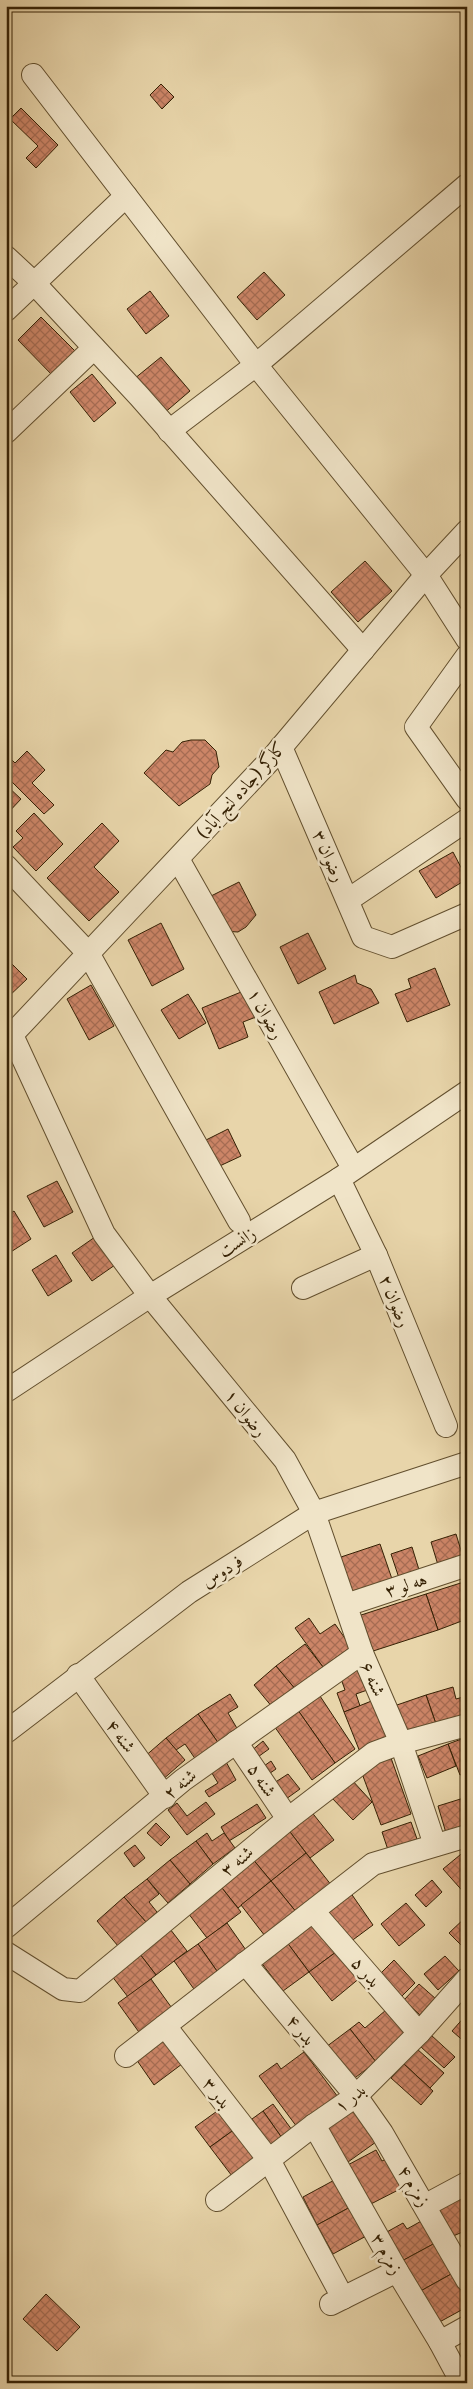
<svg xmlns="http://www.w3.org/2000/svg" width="473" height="2389" viewBox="0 0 473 2389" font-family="'Gentium Book Plus',Amiri,serif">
<defs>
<pattern id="building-cross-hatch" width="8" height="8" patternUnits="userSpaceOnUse" patternTransform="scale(1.25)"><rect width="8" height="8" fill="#cc8567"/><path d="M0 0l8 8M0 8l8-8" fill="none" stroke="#a66c53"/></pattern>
</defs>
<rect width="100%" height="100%" fill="#e8d5aa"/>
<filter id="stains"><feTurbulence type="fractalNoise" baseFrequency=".004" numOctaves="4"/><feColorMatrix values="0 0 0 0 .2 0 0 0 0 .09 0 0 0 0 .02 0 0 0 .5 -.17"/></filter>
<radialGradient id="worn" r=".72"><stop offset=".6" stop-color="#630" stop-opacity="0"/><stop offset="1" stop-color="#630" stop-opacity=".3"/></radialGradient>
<g fill="url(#building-cross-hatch)" stroke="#362205">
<path d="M161 84 174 97 162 109 150 95Z"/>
<path d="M21 108 58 145 36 168 26 158 38 146 10 119Z"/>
<path d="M264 272 285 295 257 320 237 297Z"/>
<path d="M150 291 169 316 146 334 127 309Z"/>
<path d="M41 317 78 354 54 377 18 340Z"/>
<path d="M161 357 190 391 163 414 134 379Z"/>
<path d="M92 374 116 403 94 422 70 392Z"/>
<path d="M365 561 392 591 358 622 331 592Z"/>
<path d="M191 740H205L216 751 219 767 212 775 210 784 179 806 144 773 166 750 173 752 182 742Z"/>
<path d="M27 751 45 770 32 783 54 805 44 814 6 776V754L15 763Z"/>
<path d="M6 785 21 799 6 815Z"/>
<path d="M34 813 63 844 36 871 13 847 23 838 16 831Z"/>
<path d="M102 823 119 841 94 867 119 892 89 921 47 878Z"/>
<path d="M453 852 467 879 436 898 419 871Z"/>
<path d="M239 882 256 915 246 927 238 932 223 931 207 898Z"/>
<path d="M161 923 184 969 152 986 128 940Z"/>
<path d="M308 933 326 969 298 984 280 947Z"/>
<path d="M6 958 27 979 6 999Z"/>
<path d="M435 968 450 1005 407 1022 395 994 411 988 408 979Z"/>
<path d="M355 975 357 983 371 989 379 1003 334 1024 319 992Z"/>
<path d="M91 985 114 1026 89 1040 67 999Z"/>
<path d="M246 990 256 1017 243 1022 248 1037 219 1049 202 1008Z"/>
<path d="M188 994 206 1023 179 1039 161 1010Z"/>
<path d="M228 1129 241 1156 209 1171 196 1145Z"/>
<path d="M57 1181 73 1212 44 1227 27 1196Z"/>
<path d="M14 1211 31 1239 6 1255V1216Z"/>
<path d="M95 1237 115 1265 92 1281 72 1253Z"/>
<path d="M56 1255 72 1281 48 1296 32 1270Z"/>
<path d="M456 1534 463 1557 438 1565 431 1542Z"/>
<path d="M380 1544 392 1579 348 1594 335 1559Z"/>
<path d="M412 1547 420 1573 400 1581 391 1554Z"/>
<path d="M467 1581V1619L438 1630 426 1594Z"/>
<path d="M426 1594 438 1630 367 1653 355 1617Z"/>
<path d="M309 1618 320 1634 335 1624 351 1647 323 1667 295 1628Z"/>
<path d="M305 1644 323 1667 296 1690 276 1666Z"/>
<path d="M276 1666 296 1690 273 1708 254 1685Z"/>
<path d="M365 1667 373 1688 356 1694 360 1706 344 1712 337 1693 345 1690 340 1676Z"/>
<path d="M453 1687 456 1699 467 1696V1715L436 1724 426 1695Z"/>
<path d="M316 1690 355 1749 335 1763 295 1706Z"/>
<path d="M230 1694 238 1707 228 1713 238 1730 219 1744 198 1714Z"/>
<path d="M426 1695 436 1724 404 1735 394 1706Z"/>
<path d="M374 1700 390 1739 360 1752 344 1712Z"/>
<path d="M295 1706 335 1763 312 1780 272 1723Z"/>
<path d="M198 1714 219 1744 196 1760 185 1744 176 1750 166 1738Z"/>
<path d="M467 1737V1772L460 1775 448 1744Z"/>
<path d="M166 1738 185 1760 161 1781 143 1758Z"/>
<path d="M263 1741 269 1749 255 1759 250 1752Z"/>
<path d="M448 1744 456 1766 427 1778 418 1756Z"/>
<path d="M391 1758 411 1814 381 1825 360 1768Z"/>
<path d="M225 1760 236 1780 209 1797 205 1791 218 1783 210 1770Z"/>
<path d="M271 1761 276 1769 263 1778 257 1771Z"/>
<path d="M288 1774 300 1789 286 1799 274 1783Z"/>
<path d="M351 1779 372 1802 353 1820 331 1797Z"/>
<path d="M467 1797V1826L446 1833 438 1806Z"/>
<path d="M206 1802 215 1814 187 1835 168 1810 177 1803 187 1816Z"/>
<path d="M257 1804 266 1818 229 1841 221 1827Z"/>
<path d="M310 1810 334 1840 310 1858 287 1828Z"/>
<path d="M411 1822 417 1839 388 1850 382 1832Z"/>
<path d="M156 1823 170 1837 161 1846 147 1833Z"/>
<path d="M287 1828 306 1853 271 1881 251 1857Z"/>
<path d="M207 1833 212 1841 224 1833 235 1848 213 1864 196 1841Z"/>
<path d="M196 1841 213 1864 190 1884 170 1860Z"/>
<path d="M135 1845 145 1858 134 1867 124 1853Z"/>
<path d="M466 1850H467V1896L443 1869Z"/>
<path d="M306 1853 332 1886 297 1913 271 1881Z"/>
<path d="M251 1857 271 1881 238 1908 218 1883Z"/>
<path d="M170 1860 190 1884 168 1903 147 1879Z"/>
<path d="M147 1879 159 1894 149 1902 157 1912 146 1922 124 1897Z"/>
<path d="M432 1880 442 1892 426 1907 415 1895Z"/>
<path d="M271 1881 297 1913 265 1936 241 1905Z"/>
<path d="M218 1883 241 1912 207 1938 185 1909Z"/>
<path d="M348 1889 373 1925 346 1945 320 1909Z"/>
<path d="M124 1897 146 1922 118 1946 97 1921Z"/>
<path d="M406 1903 425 1925 399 1946 381 1924Z"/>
<path d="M467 1916V1951L449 1933Z"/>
<path d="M316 1918 340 1949 309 1972 286 1941Z"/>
<path d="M227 1923 248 1953 219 1974 198 1944Z"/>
<path d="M167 1925 187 1951 156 1975 136 1949Z"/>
<path d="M286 1941 309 1972 283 1991 260 1961Z"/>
<path d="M198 1944 219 1974 196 1992 174 1961Z"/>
<path d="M136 1949 156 1975 128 1997 108 1971Z"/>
<path d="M340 1949 361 1977 332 2001 309 1972Z"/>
<path d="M445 1956 459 1971 438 1990 424 1974Z"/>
<path d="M394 1960 415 1983 399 1999 378 1976Z"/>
<path d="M151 1979 174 2011 141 2035 118 2003Z"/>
<path d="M419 1984 436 1999 420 2015 404 2000Z"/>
<path d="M386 2010 407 2036 376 2062 350 2029 359 2022 365 2028Z"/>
<path d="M467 2014V2044L452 2031Z"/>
<path d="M350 2029 376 2062 352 2080 326 2047Z"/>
<path d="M431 2035 455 2057 444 2068 421 2047Z"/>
<path d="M164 2038 182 2064 154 2085 136 2059Z"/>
<path d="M417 2049 444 2073 430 2088 404 2064Z"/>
<path d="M304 2052 338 2097 297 2127 259 2076 277 2063 281 2069Z"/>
<path d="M404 2064 433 2091 421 2105 391 2078Z"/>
<path d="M273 2104 292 2130 282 2138 263 2111Z"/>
<path d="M350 2105 376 2142 348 2162 322 2125Z"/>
<path d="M220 2109 235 2129 210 2147 195 2127Z"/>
<path d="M263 2111 282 2138 271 2146 252 2119Z"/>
<path d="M235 2129 256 2158 232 2176 210 2147Z"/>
<path d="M376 2150 382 2161 391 2157 406 2186 365 2207 344 2167Z"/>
<path d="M340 2177 354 2205 317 2225 303 2197Z"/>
<path d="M463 2197 467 2205V2230L451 2237 438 2208Z"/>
<path d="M354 2205 370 2234 333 2254 317 2225Z"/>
<path d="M425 2219 437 2242 400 2262 385 2233 403 2223 407 2229Z"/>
<path d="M437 2242 453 2273 417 2293 400 2262Z"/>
<path d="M453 2273 467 2299V2307L434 2325 417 2293Z"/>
<path d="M46 2294 80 2327 57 2351 23 2319Z"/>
</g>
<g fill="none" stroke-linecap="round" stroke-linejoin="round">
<defs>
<g id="minor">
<path d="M33 75 256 365 426 575 467 639"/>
<path d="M6 257 34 283 139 396 363 650"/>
<path d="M6 310 126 196"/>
<path d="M169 431 256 365 467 185"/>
<path d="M6 432 94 348"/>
<path d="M467 656 416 727 467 799"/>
<path d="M281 747 363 937 392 947 467 914"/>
<path d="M178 859 353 1168"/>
<path d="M6 866 88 953 239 1221"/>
<path d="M348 900 467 820"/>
<path d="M12 1035 104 1234 150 1296 285 1460 314 1513 362 1653 401 1743 435 1845"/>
<path d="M6 1041 273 757 426 575 467 531"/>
<path d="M339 1179 376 1255 446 1426"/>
<path d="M303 1288 376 1255"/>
<path d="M6 1391 150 1296 339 1179 467 1092"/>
<path d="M346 1605 467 1565"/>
<path d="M78 1675 165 1797"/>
<path d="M6 1732 189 1592 314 1513 467 1463"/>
<path d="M236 1742 288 1819"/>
<path d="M313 1911 419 2033"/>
<path d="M6 1927 183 1780 362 1653"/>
<path d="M6 1953 63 1989 80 1991 288 1819 374 1753 401 1743 467 1725"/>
<path d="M245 1963 356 2096 382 2133 467 2280"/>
<path d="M165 2026 269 2160 343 2298"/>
<path d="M126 2056 373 1864 467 1836"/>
<path d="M314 2125 397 2271 440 2342 462 2383"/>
<path d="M217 2200 314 2125 356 2096 419 2033 467 1979"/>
<path d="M426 2205 467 2183"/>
<path d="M331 2304 397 2271"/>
<path d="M440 2342 467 2327"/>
</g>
</defs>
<use href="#minor" stroke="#624f2e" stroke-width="24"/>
<use href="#minor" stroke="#f0e4c8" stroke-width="22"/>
</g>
<g text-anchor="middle" stroke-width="5" stroke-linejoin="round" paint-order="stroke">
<g font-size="18" fill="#362205" stroke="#f0e4c8">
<text transform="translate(241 790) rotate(-48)" y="6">کارگر (جاده لنج آباد)</text>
<text transform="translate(329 856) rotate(66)" y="6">رضوان ۳</text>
<text transform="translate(266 1014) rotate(61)" y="6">رضوان ۱</text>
<text transform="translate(237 1242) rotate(-32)" y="6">زانست</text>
<text transform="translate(395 1301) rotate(68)" y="6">رضوان ۲</text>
<text transform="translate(246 1413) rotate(51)" y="6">رضوان ۱</text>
<text transform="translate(222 1571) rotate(-32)" y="6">فردوس</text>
<text transform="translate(406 1585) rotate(-18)" y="6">هه لو ۳</text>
<text transform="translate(373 1679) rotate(66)" y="6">شنه ۶</text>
<text transform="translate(121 1736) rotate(54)" y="6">شنه ۴</text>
<text transform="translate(262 1780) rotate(56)" y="6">شنه ۵</text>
<text transform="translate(180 1784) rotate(-39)" y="6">شنه ۲</text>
<text transform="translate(237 1861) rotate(-40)" y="6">شنه ۳</text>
<text transform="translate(366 1972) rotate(49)" y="6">بدر ۵</text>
<text transform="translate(301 2030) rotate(50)" y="6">بدر ۴</text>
<text transform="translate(217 2093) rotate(52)" y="6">بدر ۳</text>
<text transform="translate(350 2098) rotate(-39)" y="6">بدر ۱</text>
<text transform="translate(414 2186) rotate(59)" y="6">زمزم ۴</text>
<text transform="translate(387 2254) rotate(60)" y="6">زمزم ۳</text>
</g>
</g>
<rect width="473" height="2389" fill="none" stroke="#e8d5aa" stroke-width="25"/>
<rect x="8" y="8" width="458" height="2374" fill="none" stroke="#362205" stroke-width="2.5"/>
<rect x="12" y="12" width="448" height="2364" fill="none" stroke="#362205"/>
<rect width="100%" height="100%" filter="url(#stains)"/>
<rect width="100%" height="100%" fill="url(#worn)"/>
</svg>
